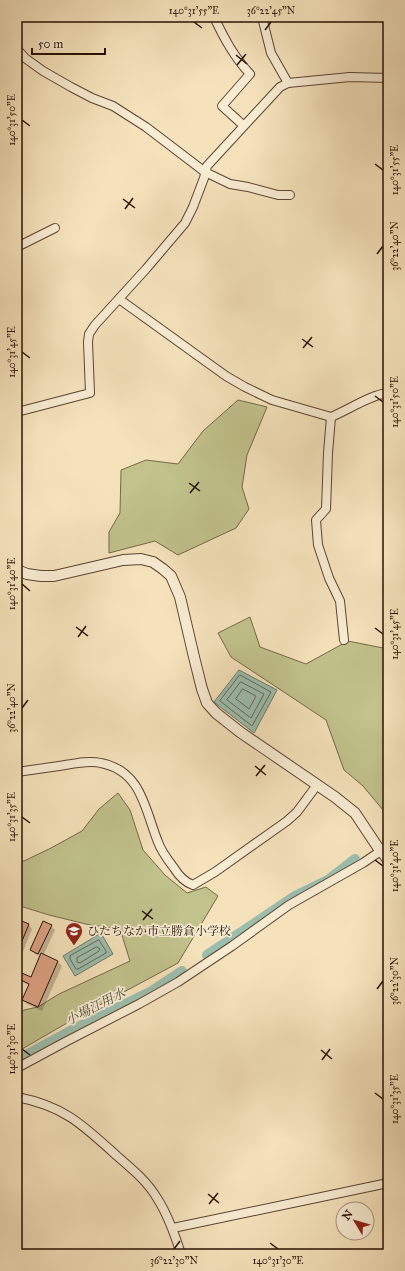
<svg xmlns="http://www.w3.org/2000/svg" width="405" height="1271" viewBox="0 0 405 1271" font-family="'IM FELL Great Primer','Noto Serif JP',serif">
<rect width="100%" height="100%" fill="#f5e2bb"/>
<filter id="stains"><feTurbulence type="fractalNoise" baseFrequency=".005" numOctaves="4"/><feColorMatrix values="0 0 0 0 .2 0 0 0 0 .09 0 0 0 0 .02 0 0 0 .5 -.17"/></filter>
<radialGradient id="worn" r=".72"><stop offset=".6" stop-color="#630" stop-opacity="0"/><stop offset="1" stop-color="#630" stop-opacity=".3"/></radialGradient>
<g fill="#c1c28c" stroke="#746948">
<path d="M238 400 267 407 247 455 242 487 249 509 236 528 178 555 155 541 109 553V532L120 513 121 470 146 460 178 464 203 431Z"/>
<path d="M250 617 260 647 306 664 348 641 388 649V816L363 786 344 770 326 720 231 657 218 633Z"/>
<path d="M118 793 130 810 143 850 165 875 187 893 206 887 218 896 178 963 79 1016 17 1052V1015L24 1010 38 1007 59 994 130 961 120 929 90 925 49 915 17 905V861H24L51 848 82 831 99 809Z"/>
</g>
<g fill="#9cbeae" stroke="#6d786a">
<path d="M239 670 277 690 254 733 214 702Z"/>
<path d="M101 933 113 954 75 976 63 956Z"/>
</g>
<g fill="#0003">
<path d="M17 920 28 924 32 929 17 967Z"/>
<path d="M51 926 55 930 43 956 58 962 62 966 42 1011 27 1004 23 1000 30 985 17 980V972L31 978 41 956 35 954 31 949Z"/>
</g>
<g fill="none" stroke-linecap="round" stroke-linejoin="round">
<g stroke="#626759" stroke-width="1">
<path d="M240 675 271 692 252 726 220 701Z"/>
<path d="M241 682 264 694 251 718 227 700Z"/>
<path d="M243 689 256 696 249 709 236 699Z"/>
<path d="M99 940 106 951V953L78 969H76L70 959V956Z"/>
<path d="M97 947 100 949 99 951 80 963 77 962V958Z"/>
</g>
<g stroke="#9cbeae" stroke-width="10">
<path d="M207 955 295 896 328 880 355 859"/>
<path d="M17 1060 74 1029 152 991 182 971"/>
</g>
</g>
<g fill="#dea384" stroke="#271004">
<path d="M17 919 29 924 17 953Z"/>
<path d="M43 921 52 925 38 954 30 950Z"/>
<path d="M41 953 58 961 38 1007 22 1000 29 984 17 978V971L31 977Z"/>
</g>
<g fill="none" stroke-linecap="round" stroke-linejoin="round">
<defs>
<g id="minor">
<path d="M214 17C224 38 234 57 250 74L222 106 243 125"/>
<path d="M262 17 271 53 288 83"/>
<path d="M17 49 25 58 43 71 71 87 92 98 113 106 146 127 205 172 230 184 248 187 278 195H290"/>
<path d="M17 247 55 228"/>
<path d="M119 299 226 376 245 387 272 400 331 417"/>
<path d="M17 412 90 393 88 342 89 334 95 325 146 269 185 223 193 207 204 178 207 166 280 87 288 83 350 77 388 78"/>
<path d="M344 640 340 601 329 578 318 545 316 520 326 509 328 453 331 417C348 410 372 394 388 393"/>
<path d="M17 772C31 770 45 768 59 766 72 764 88 760 101 763 142 771 145 810 158 842 161 851 168 860 174 868 179 876 184 882 193 885L215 872 287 821 297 812 317 785"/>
<path d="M381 852 388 862"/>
<path d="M17 1068 67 1041 139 1004 178 982 232 946 289 905 363 863 388 846"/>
<path d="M17 1097C64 1106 83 1125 117 1156 132 1169 147 1181 157 1198 168 1215 175 1235 181 1254"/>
<path d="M173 1228 388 1183"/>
</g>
<path id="tertiary" d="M17 570 27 574 41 576H54L123 560 141 559 153 562 163 569 171 576 180 597 194 657 202 689 207 703 216 713 240 732 335 797 355 813 381 852"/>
</defs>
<use href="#minor" stroke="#5a4432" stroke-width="10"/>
<use href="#tertiary" stroke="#5a4432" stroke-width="12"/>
<use href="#minor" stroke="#f8ecd3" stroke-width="8"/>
<use href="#tertiary" stroke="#f8ecd3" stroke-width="10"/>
</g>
<path fill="none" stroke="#271004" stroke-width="1.5" d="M194 22 202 28M265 30 271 22M236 55 247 64M237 65 246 54M22 120 30 126M375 164 383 170M123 199 135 208M125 209 133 198M377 254 383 246M302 339 313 347M303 348 312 337M22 352 30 358M375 396 383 402M189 483 200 491M190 493 199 482M22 584 30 591M76 627 88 636M375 628 383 634M78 637 86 626M22 708 28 700M255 766 266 775M256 776 265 765M22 817 30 823M375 860 383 866M142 911 153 919M143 920 152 909M377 989 383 981M22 1049 30 1055M321 1050 332 1059M322 1060 330 1049M375 1093 383 1099M208 1194 219 1203M209 1204 218 1193M270 1243 278 1249M174 1249 180 1241"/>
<defs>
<symbol id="school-pin" viewBox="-11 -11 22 30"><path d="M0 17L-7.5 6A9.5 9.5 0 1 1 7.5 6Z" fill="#8f2418" stroke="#f8ecd3"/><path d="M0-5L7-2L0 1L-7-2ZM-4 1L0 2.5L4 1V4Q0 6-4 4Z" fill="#fff"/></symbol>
</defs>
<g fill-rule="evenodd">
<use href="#school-pin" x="64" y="921" width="20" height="27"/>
</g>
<g text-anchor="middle" stroke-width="3.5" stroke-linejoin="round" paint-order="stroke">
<g font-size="12" fill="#271004" stroke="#f8ecd3" text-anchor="start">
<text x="87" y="935">ひたちなか市立勝倉小学校</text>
</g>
<g font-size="13" font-style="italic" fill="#504d40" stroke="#f8ecd3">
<text transform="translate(95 1006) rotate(-27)" y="5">小場江用水</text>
</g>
</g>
<rect width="405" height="1271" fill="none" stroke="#f5e2bb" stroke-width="44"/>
<g transform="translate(355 1221) rotate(308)"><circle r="19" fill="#f8ecd3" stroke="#a49480"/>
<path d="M0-3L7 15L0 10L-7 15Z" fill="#8f2418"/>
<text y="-6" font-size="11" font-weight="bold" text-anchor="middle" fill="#271004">N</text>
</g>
<path d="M32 48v6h73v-6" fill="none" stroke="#271004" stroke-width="2"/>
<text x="38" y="48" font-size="12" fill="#271004" stroke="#f8ecd3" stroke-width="3" paint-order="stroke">50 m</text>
<rect x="22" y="22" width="361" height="1227" fill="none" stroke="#271004" stroke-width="1.5"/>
<g font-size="10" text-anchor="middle" fill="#271004">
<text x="194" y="14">140°31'55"E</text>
<text x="271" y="14">36°22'45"N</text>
<text transform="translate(11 120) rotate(-90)" y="4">140°31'50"E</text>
<text transform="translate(394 170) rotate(-90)" y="4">140°31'55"E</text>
<text transform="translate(394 246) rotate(-90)" y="4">36°22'40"N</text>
<text transform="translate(11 352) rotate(-90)" y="4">140°31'45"E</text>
<text transform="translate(394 402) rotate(-90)" y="4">140°31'50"E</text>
<text transform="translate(11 584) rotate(-90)" y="4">140°31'40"E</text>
<text transform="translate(394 634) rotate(-90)" y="4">140°31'45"E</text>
<text transform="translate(11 708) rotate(-90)" y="4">36°22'40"N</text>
<text transform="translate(11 817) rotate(-90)" y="4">140°31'35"E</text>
<text transform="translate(394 866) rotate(-90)" y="4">140°31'40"E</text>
<text transform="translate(394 981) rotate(-90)" y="4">36°22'30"N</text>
<text transform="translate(11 1049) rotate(-90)" y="4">140°31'30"E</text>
<text transform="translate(394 1099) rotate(-90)" y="4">140°31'35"E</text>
<text x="174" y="1264">36°22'30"N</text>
<text x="278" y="1264">140°31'30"E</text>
</g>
<rect width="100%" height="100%" filter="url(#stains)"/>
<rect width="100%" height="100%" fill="url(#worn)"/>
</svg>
